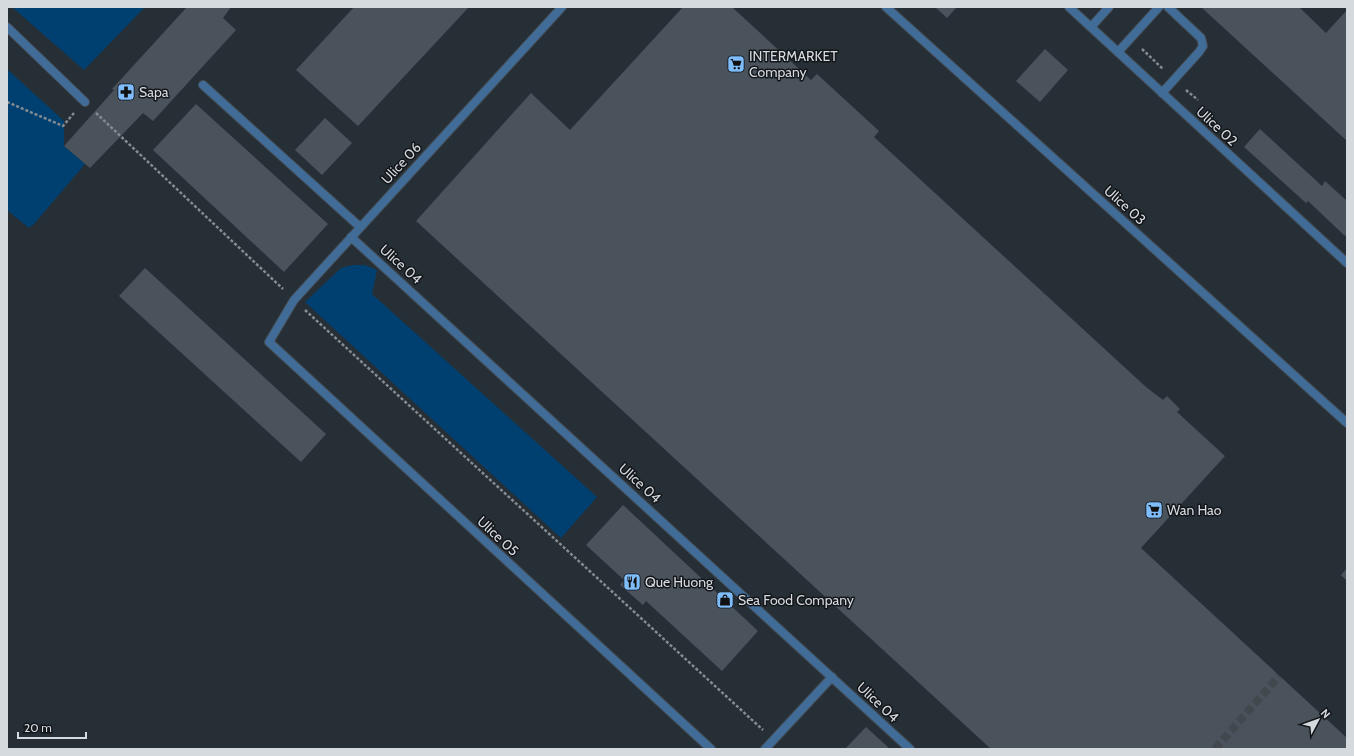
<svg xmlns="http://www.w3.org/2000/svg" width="1354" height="756" viewBox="0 0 1354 756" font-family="Cabin,sans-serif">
<rect width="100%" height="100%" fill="#272f36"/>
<g fill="#004071">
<path d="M12 7H145L84 70Z"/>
<path d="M7 69 64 121V146L85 164 34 224 29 228 7 210Z"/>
<path d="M353 265H365L377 270 372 294 597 497 561 538 305 302 341 268Z"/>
</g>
<g fill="#4a525b">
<path d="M187 7H231L223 18 236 30 153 121 143 113 90 168 64 146 114 90 112 89Z"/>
<path d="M354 7H469L358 126 296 70Z"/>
<path d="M683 7H732L811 80 817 74 879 131 874 137 1146 387 1163 400 1167 396 1180 409 1177 412 1225 456 1141 548 1347 738V749H991L416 221 531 93 570 130Z"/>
<path d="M935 7H957L947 18Z"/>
<path d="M1201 7H1299L1326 33 1347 10V141Z"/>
<path d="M1045 49 1068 70 1040 102 1016 81Z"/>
<path d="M196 104 328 224 284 272 153 150Z"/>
<path d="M325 118 352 143 322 175 295 150Z"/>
<path d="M1260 129 1322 186 1325 181 1347 201V234L1345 236 1308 201 1306 203 1244 147Z"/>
<path d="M145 268 326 434 301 462 119 296Z"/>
<path d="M623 505 758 631 722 671 646 601 643 605 620 585 624 580 586 545Z"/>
<path d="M1347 568V581L1341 575Z"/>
<path d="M866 727 890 749H845Z"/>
</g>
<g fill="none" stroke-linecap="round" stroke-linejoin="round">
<path stroke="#41494f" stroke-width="8" stroke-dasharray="8 4" stroke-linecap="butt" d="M1215 749 1279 676"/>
<defs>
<g id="lane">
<path d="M7 27 85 102"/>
<path d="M1091 27 1109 7"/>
<path d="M1118 52 1159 7"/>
<path d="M1162 93 1199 52 1203 46 1201 38 1168 7"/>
</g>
<g id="street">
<path d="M562 7 294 300 269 342 711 749"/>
<path d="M886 7 1347 423"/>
<path d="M1069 7 1347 263"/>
<path d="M203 85 360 227"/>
<path d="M351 237 910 749"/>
<path d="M765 749 832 677"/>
</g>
</defs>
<use href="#lane" stroke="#434a51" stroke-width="10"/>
<use href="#street" stroke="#434a51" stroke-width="10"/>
<g stroke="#858c91" stroke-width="2.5" stroke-dasharray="3 2" stroke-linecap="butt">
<path d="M1142 49 1163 69"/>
<path d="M1186 90 1198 100"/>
<path d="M7 102 63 126 74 113"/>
<path d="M96 113 283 289"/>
<path d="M305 310 763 730"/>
</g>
<use href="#lane" stroke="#406c97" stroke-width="8"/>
<use href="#street" stroke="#406c97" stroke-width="8"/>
</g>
<defs>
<symbol id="supermarket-square" viewBox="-11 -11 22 22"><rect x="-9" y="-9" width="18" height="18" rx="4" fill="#7fbdfa" stroke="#13161a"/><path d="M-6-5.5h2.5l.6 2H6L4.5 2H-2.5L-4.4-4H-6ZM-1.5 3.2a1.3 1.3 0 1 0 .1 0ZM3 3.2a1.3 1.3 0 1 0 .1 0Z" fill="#111"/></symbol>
<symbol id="pharmacy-square" viewBox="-11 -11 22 22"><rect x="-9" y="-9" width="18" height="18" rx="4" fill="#7fbdfa" stroke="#13161a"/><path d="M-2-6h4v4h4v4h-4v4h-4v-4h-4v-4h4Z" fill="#111"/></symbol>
<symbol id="restaurant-square" viewBox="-11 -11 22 22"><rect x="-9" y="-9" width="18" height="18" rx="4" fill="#7fbdfa" stroke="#13161a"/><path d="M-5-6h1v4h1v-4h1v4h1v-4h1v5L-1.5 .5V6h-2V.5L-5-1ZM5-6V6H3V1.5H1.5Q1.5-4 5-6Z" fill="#111"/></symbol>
<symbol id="shop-square" viewBox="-11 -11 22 22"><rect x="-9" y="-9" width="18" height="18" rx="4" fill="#7fbdfa" stroke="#13161a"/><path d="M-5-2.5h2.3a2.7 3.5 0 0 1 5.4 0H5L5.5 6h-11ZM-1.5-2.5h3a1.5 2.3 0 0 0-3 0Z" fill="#111"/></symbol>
</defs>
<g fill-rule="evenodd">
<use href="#supermarket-square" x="726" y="54" width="20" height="20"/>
<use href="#pharmacy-square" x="116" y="82" width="20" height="20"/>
<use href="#supermarket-square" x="1144" y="500" width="20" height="20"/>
<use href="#restaurant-square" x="622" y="572" width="20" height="20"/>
<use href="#shop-square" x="715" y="590" width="20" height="20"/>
</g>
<g text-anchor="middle" stroke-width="3" stroke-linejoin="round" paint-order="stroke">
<g font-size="14" fill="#d5dadf" stroke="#13161a" text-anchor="start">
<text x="749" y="61">INTERMARKET<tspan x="749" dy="16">Company</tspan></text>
<text x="139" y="97">Sapa</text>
<text x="1167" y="515">Wan Hao</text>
<text x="645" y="587">Que Huong</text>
<text x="738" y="605">Sea Food Company</text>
</g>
<g font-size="14" fill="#d5dadf" stroke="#13161a">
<text transform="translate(1217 126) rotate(43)" y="5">Ulice 02</text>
<text transform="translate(401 163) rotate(-47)" y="5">Ulice 06</text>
<text transform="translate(1125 205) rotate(42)" y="5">Ulice 03</text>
<text transform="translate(401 264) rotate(42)" y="5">Ulice 04</text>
<text transform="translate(640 483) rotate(42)" y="5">Ulice 04</text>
<text transform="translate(498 536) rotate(43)" y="5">Ulice 05</text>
<text transform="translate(878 702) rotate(43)" y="5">Ulice 04</text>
</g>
</g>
<rect width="1354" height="756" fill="none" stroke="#d5dadf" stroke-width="16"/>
<g transform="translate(1318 720) rotate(49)" stroke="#13161a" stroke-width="3" paint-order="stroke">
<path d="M0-3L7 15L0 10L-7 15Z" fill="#d5dadf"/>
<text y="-6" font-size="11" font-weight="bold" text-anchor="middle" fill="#d5dadf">N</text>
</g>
<path d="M18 732v6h68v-6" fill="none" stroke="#d5dadf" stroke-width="2"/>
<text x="24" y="732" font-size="12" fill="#d5dadf" stroke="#13161a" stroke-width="3" paint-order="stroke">20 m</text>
</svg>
